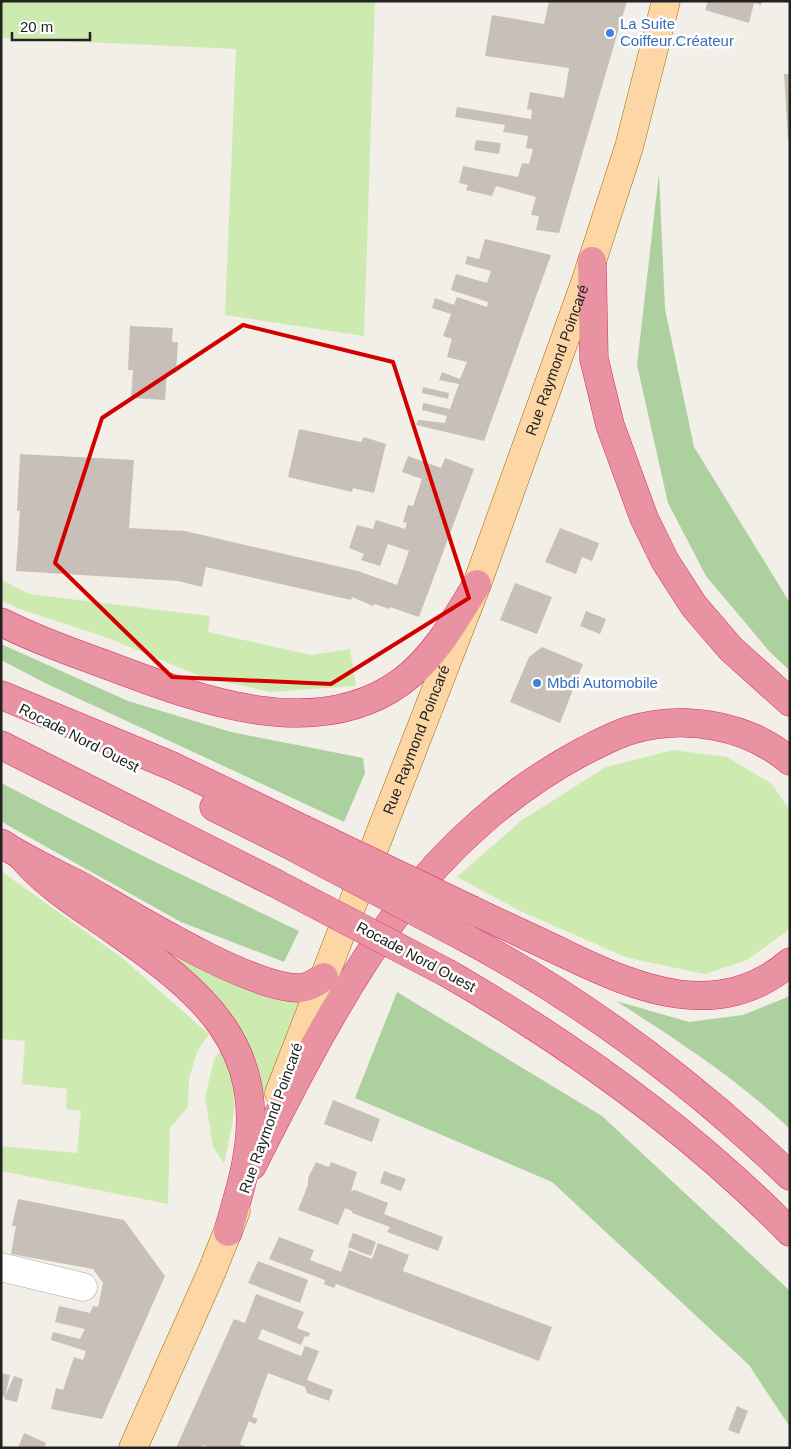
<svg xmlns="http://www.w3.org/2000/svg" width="791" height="1449" viewBox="0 0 791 1449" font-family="Helvetica,sans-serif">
<rect width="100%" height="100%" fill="#f2efe9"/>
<g fill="#cdebb0">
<path d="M1 1H375L364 336 225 315 236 49 1 38Z"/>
<path d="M1 580 29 594 210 616 208 632 311 655 350 649 356 686 270 692 200 676 108 638 17 608 1 600Z"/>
<path d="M673 750 727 757 772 784 790 811V929L747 960 705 974 628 958 520 911 457 877 522 820 606 767Z"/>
<path d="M1 871 122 958 209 1034 197 1052 189 1079 188 1107 170 1128 168 1204 1 1171V1146L77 1153 81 1111 66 1109 67 1089 22 1084 25 1041 1 1039Z"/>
<path d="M173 952 237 985 301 1002 264 1097 247 1044 225 1007 170 956Z"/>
<path d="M223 1046 235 1090 233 1121 224 1163 213 1147 205 1097 214 1060Z"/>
</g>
<g fill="#add19e">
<path d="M659 173 665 309 694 447 790 603V671L769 651 706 576 668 503 637 365Z"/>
<path d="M1 644 128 701 231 732 363 758 365 773 344 822 47 684 1 660Z"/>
<path d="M1 783 145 857 299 931 284 962 181 922 9 826 1 821Z"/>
<path d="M397 992 602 1116 790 1291V1427L749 1365 552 1182 355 1098Z"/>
<path d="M790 996V1129C737 1079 677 1040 616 1001L689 1022 743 1015Z"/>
</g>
<g fill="#c7bfb8">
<path d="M549 1H627L559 233 536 230 539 216 531 215 536 197 496 186 492 196 466 190 468 185 459 183 463 166 518 177 522 163 529 164 533 149 526 148 528 136 503 132 505 125 455 117 457 107 531 119 532 110 527 109 530 92 564 98 569 68 485 56 492 15 544 24Z"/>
<path d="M708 1H762L761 5 754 3 749 23 705 10Z"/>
<path d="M784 74H790V139H788Z"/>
<path d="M476 140 501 143 499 154 474 150Z"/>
<path d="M485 239 551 255 484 441 416 425 418 420 445 423 447 416 422 410 423 403 450 409 459 384 439 380 442 372 460 379 467 362 447 357 452 339 443 336 451 314 432 308 435 298 454 305 457 297 487 307 488 302 451 290 456 274 487 283 491 271 465 264 467 256 479 259Z"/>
<path d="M130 326 173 328 172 342H178L176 373 167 372 165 400 131 398 133 370H128Z"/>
<path d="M423 387 449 393 448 399 422 393Z"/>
<path d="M299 429 361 442 364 437 386 444 374 493 353 488 352 492 288 477Z"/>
<path d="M20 454 134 460 129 528 185 531 358 571 397 585 409 551 388 544 380 566 361 560 364 554 349 548 357 525 373 529 376 520 405 529 407 523 403 522 408 505 413 506 422 479 402 472 408 456 441 468 445 458 474 469 419 617 390 607 389 609 375 604 373 606 352 597 351 600 206 567 202 587 178 581 16 571 20 511H17Z"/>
<path d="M560 528 599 543 592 561 582 557 576 574 545 562Z"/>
<path d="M515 583 552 597 537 634 500 620Z"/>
<path d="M586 611 606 619 600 634 580 626Z"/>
<path d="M542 647 583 664 560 723 510 702 529 657Z"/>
<path d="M333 1100 380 1119 372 1142 324 1124Z"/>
<path d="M316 1162 329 1167 331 1162 357 1172 351 1191 355 1190 388 1203 384 1214 443 1237 438 1251 387 1232 390 1227 352 1213V1211L345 1208 338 1225 298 1210 308 1185V1178Z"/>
<path d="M384 1171 406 1179 401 1191 380 1183Z"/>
<path d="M18 1199 124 1220 165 1276 102 1419 51 1409 56 1388 63 1390 74 1357 83 1360 86 1351 51 1340 53 1332 80 1339 85 1329 55 1322 59 1306 90 1313 93 1306 98 1307 103 1283 93 1269 11 1254 16 1226H12Z"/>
<path d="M353 1233 376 1242 371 1256 348 1247Z"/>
<path d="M279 1237 314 1250 310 1260 341 1272 349 1250 372 1259 378 1243 409 1255 403 1271 552 1327 539 1361 336 1284 334 1288 324 1284 325 1280 269 1259Z"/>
<path d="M258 1261 308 1280 300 1303 248 1283Z"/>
<path d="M256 1294 304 1312 297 1328 310 1333 309 1337 305 1336 301 1345 262 1329 258 1339 301 1356 305 1346 319 1351 307 1380 333 1390 329 1401 307 1393 305 1387 268 1373 252 1417 258 1419 255 1424 249 1421 240 1444 248 1448H211L203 1445 202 1448H176L234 1319 245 1323Z"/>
<path d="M1 1373 10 1375 5 1397 14 1376 23 1379 17 1402 4 1399 5 1397 1 1396Z"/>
<path d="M737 1406 748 1411 739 1434 728 1430Z"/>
<path d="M24 1433 46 1443 44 1448H18Z"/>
</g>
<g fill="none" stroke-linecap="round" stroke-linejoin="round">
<defs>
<path id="minor" d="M1 1267 83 1287"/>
<g id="major">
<path id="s1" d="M279 1093 477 584 585 283 629 147 666 1"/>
<path d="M133 1448 212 1271 236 1211"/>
</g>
<g id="highway">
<path d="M592 261 594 359 610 425 644 518 665 561 694 606 731 649 790 702"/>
<path d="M1 622C35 639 71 652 107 665 195 698 314 745 401 682 434 658 456 619 477 584"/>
<path d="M1 695 172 766 301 828"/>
<path d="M1 745 273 882"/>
<path d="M214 807 284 842"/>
<path d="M1 843C26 860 54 872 81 886 128 913 250 989 300 988 309 987 316 983 324 977"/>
<path d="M23 858C49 888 83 908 115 931 202 992 269 1045 246 1163 242 1186 234 1209 228 1232"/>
<path d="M472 910C503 925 534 939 565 954 638 989 719 1023 790 962"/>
<path d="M464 937C584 1001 692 1082 790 1176"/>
<path d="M449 974C573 1046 689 1129 790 1232"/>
<path d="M252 1166C296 1079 341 990 399 911 447 846 511 790 582 752 598 744 614 735 631 730 684 714 748 725 790 761"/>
</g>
</defs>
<use href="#minor" stroke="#a9a9a9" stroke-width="29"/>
<use href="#major" stroke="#a06b00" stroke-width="29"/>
<use href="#highway" stroke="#dc2a67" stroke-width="29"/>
<use href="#minor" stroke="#fff" stroke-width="28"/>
<use href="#major" stroke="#fcd6a4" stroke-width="28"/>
<use href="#highway" stroke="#e892a2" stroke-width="28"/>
<defs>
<g id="highway-bridge">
<path d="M301 828 472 910"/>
<path d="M284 842 464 937"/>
<path d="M273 882 449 974"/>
</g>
</defs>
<use href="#highway-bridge" stroke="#dc2a67" stroke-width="29" stroke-linecap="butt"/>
<use href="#highway-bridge" stroke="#e892a2" stroke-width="28"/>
</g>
<path fill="none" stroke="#d40000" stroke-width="4" stroke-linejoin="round" d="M243 325 393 362 469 598 331 684 172 677 55 563 102 418Z"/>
<g fill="#3f7fe0" stroke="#fff" stroke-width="2">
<circle cx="610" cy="33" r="5"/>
<circle cx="537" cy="683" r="5"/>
</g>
<g text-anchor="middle" stroke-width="5" stroke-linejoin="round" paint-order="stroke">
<g font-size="15" fill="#366cbe" stroke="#fff" text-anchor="start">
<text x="620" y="29">La Suite<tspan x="620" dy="17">Coiffeur.Créateur</tspan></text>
<text x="547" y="688">Mbdi Automobile</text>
</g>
<g font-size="15" fill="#222" stroke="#fff">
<text dy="5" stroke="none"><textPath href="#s1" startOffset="784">Rue Raymond Poincaré</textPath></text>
<text transform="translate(79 738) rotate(27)" y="5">Rocade Nord Ouest</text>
<text dy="5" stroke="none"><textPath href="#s1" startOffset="379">Rue Raymond Poincaré</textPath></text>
<text transform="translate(416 957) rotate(28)" y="5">Rocade Nord Ouest</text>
<text transform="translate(271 1118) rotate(-70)" y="5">Rue Raymond Poincaré</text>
</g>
</g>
<rect width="791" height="1449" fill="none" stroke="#222222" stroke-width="5"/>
<path d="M12 32v8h78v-8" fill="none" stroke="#222222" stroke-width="2.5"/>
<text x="20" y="32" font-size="15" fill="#222222" stroke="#ffffff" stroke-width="4" paint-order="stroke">20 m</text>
</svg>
